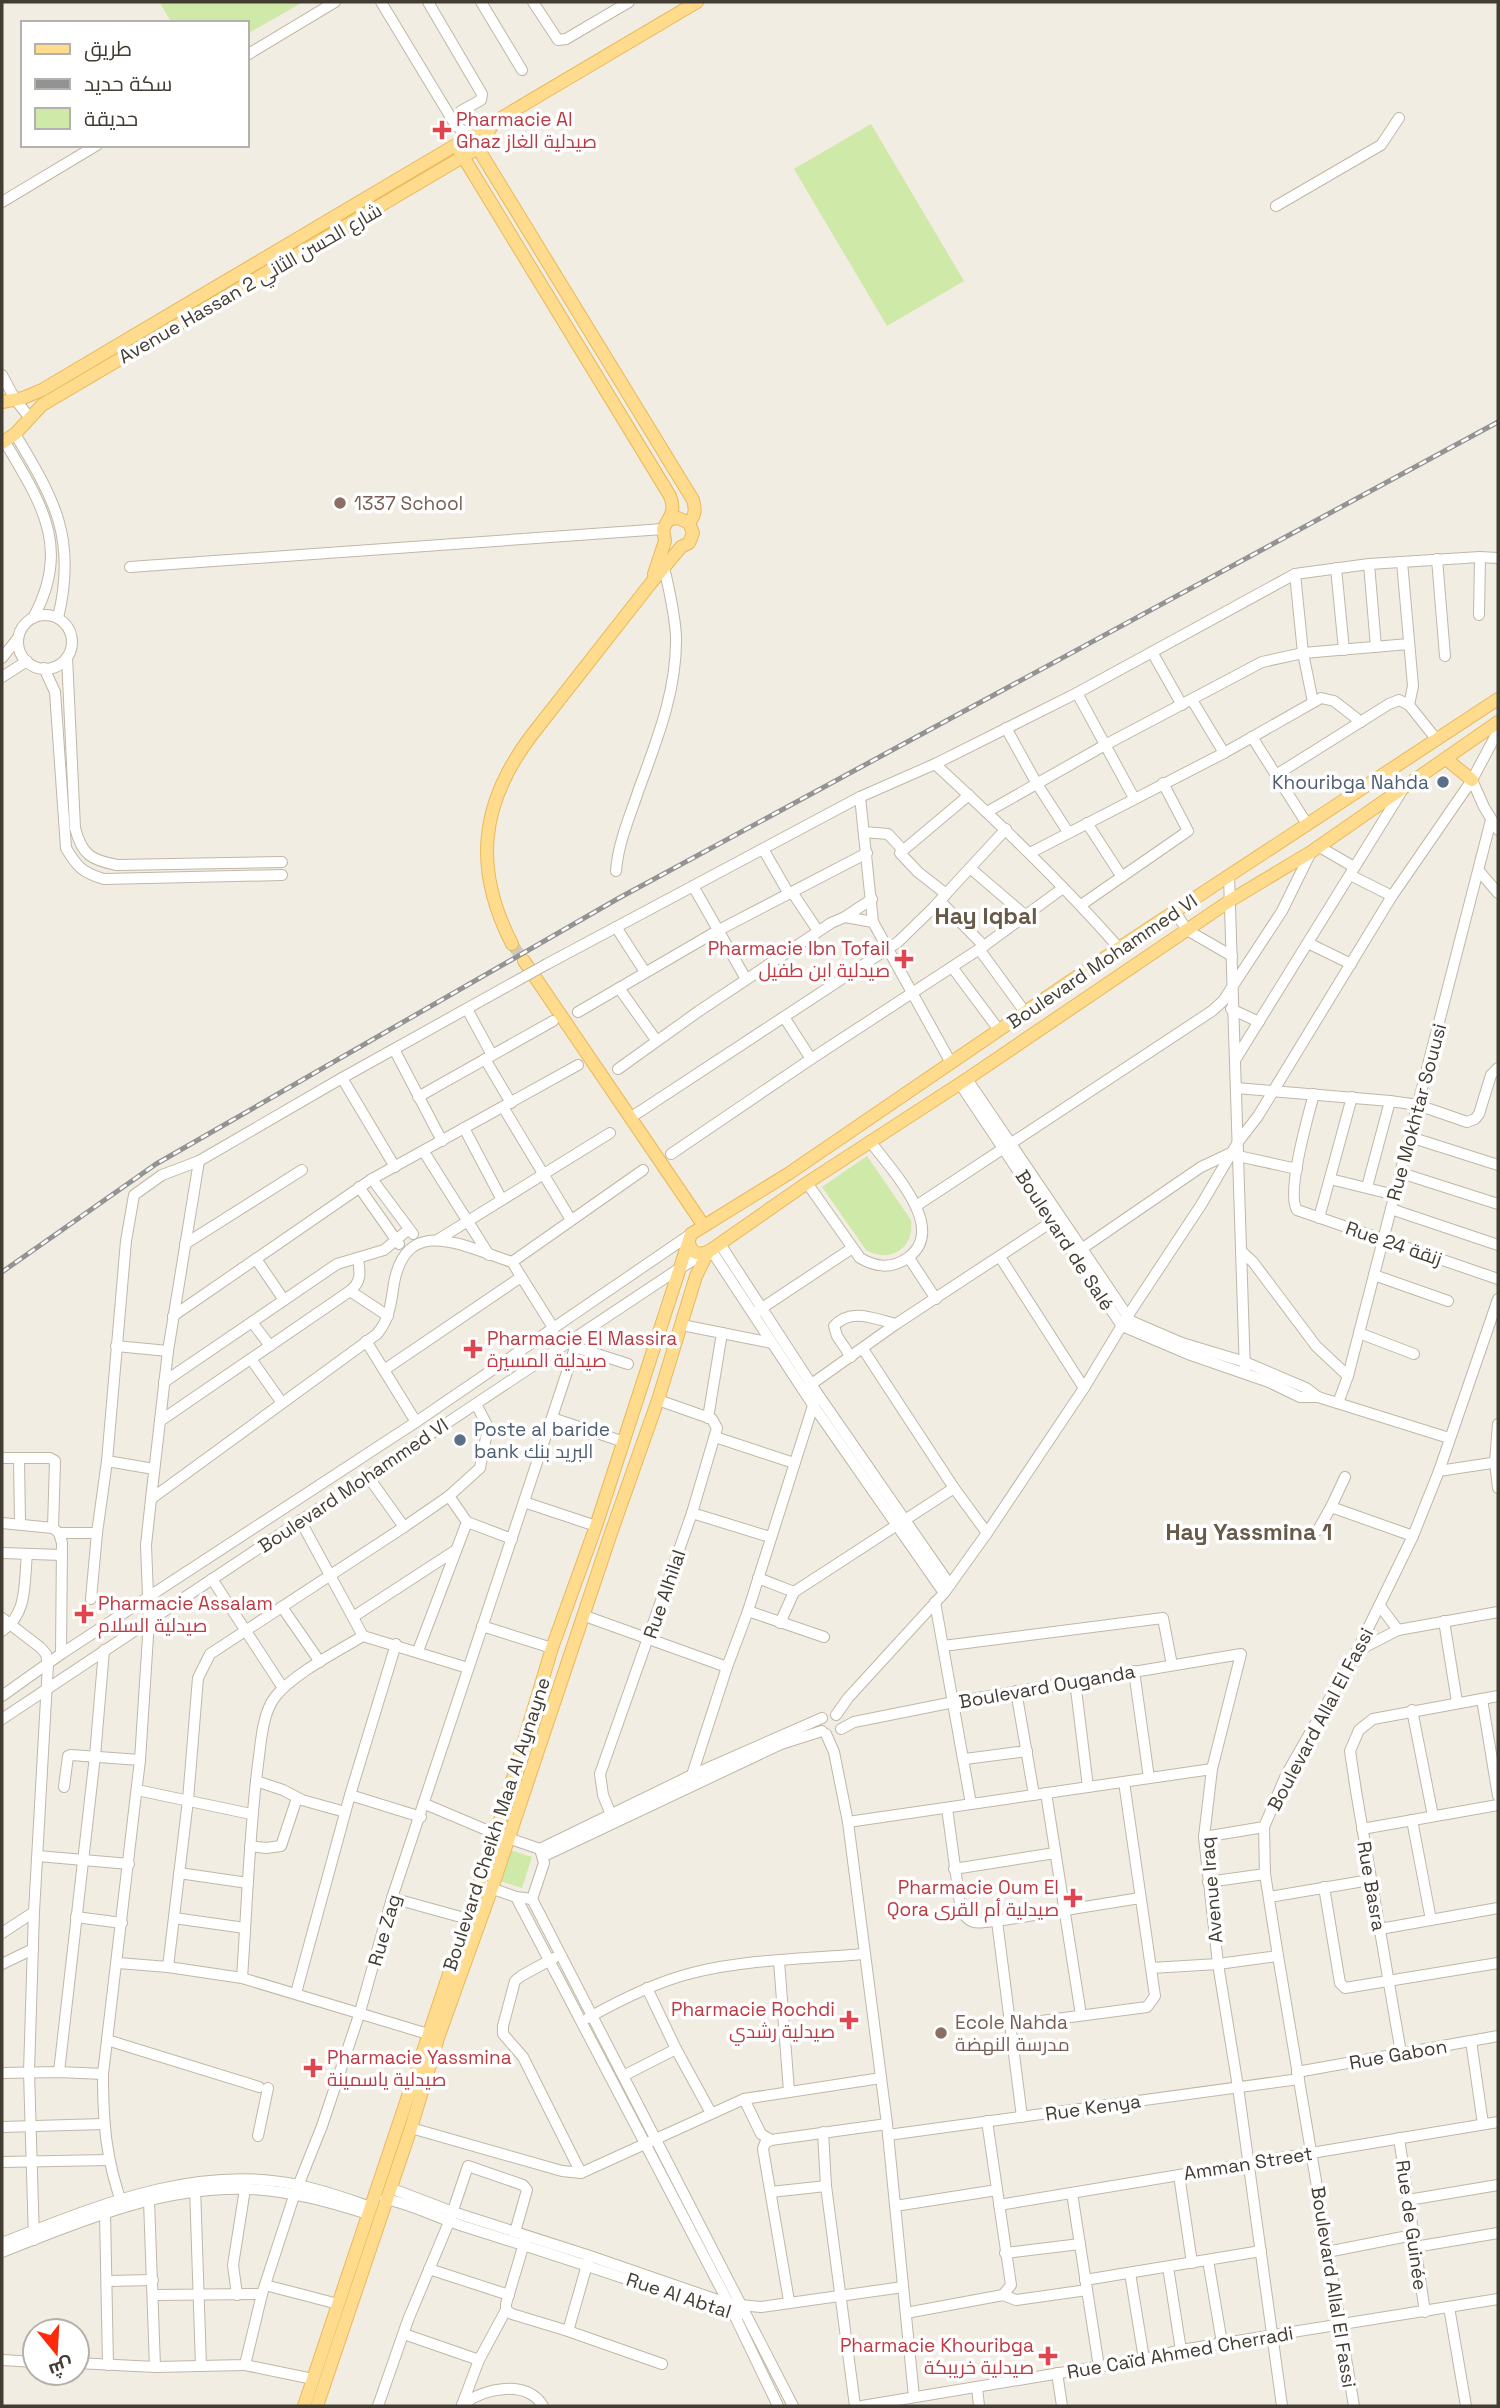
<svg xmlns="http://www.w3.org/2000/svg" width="1500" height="2408" viewBox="0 0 1500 2408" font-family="'Space Grotesk',Cairo,sans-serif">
<rect width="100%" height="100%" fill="#f2ede2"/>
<g fill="#cee9a8">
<path d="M159 2H303L247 34V23H172Z"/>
<path d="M871 124 964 281 887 326 794 169Z"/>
<path d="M867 1156 911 1220C915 1248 890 1264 866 1250L822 1187Z"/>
<path d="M510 1850 532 1857 522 1888 500 1881Z"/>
</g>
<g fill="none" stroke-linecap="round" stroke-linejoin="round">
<path stroke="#cfcabf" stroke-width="12" stroke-dasharray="12 6" stroke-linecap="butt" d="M512 944 524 961"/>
<defs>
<g id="minor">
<path d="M381 2 456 126 470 135"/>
<path d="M428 2 482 94 481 100 461 111"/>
<path d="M481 2 522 70"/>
<path d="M533 2 558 40 566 39 629 2"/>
<path d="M247 55 335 2"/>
<path d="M2 202 97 145"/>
<path d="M1276 206 1381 145 1399 118"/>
<path d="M2 375 15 399 29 417"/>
<path d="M15 434C55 500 77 539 58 618"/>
<path d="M5 442C41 503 72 548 33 618"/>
<path d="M1437 559 1445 656"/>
<path d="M1402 562 1413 686 1409 705"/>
<path d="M1369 564 1376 647"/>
<path d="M130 567 663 529"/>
<path d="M1336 568 1344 650"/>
<path d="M1295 574 1303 653 1313 702"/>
<path d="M1479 615 1480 557"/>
<circle cx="45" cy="642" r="27"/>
<path d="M1152 652 1182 705"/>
<path d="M67 657 75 828C82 855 91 860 117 865L282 862"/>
<path d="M2 658 18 638"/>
<path d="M44 668 55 692 66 848C77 867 83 873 104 879L282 875"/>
<path d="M2 677 27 661"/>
<path d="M1077 693 1134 798"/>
<path d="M1192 700 1224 753"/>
<path d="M1006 728 1037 784 1068 832"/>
<path d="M1498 731 1472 780 1484 807 1498 830"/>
<path d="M1252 737 1307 824"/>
<path d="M935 764C999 823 1062 883 1119 948"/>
<path d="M1276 775 1389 704 1399 700 1409 705 1437 740"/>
<path d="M860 797 873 922 951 1063"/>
<path d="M987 812 1105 745 1262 662 1303 653 1409 644"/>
<path d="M1087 823 1122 877"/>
<path d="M864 832 888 834 903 850"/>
<path d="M1318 846 1354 867"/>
<path d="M763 849 789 894"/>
<path d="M1030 853 1224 753 1321 698 1334 701 1361 722"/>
<path d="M970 868 1026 916"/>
<path d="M616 871C618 843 630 816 639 789 657 740 677 690 676 637 675 613 669 590 664 567"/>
<path d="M1479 871 1498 893"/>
<path d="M1350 875 1392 896"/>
<path d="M1229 876 1245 1373"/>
<path d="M693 886 746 979"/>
<path d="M792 892 818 931"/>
<path d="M946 894 918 872 900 853 969 795"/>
<path d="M940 901 984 946"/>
<path d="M1081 905 1188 831 1163 783"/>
<path d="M1175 912 1187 930 1232 956"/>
<path d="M845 917 872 899"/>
<path d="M616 927 645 972"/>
<path d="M1308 943 1351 964"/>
<path d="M979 949 1025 1012"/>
<path d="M547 964 860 797 935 764 1077 693 1295 574 1369 564 1480 557 1498 558"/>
<path d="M952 967 999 1030"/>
<path d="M619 988 656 1040"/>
<path d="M467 1009 492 1055"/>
<path d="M1231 1009 1259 1022"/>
<path d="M578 1012 717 931 867 853"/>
<path d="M784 1017 811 1059"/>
<path d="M395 1051 442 1141"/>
<path d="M485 1059 511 1103"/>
<path d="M1235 1060 1403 789"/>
<path d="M618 1069 699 1011 831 923 845 917 873 922"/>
<path d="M342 1078 395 1167"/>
<path d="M967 1079 1131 1321 1182 1343 1245 1362 1306 1388 1318 1397"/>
<path d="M960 1084 1122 1326 1188 1354 1269 1382 1300 1397H1318L1449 1438"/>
<path d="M1236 1088 1390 1101 1418 1105 1467 1122 1475 1119 1479 1114 1491 1075 1498 1068"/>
<path d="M1314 1094C1308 1116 1286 1193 1297 1210L1498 1279"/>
<path d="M418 1097 553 1021"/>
<path d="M503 1107 571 1220"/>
<path d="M630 1118 898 942 933 908 1006 829"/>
<path d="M464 1128 502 1200"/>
<path d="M1410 1137 1498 1165"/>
<path d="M424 1152 489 1255"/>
<path d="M671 1154 811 1059 984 946 1063 888"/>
<path d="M1238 1156 1297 1169"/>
<path d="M1401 1173 1498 1204"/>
<path d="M372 1179 413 1234"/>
<path d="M1330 1179 1395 1195"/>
<path d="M807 1183 860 1258C876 1267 890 1269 906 1259 951 1230 890 1169 870 1141"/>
<path d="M359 1187 399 1244"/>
<path d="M1367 1187 1390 1101"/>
<path d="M916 1206 1212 1011 1223 1001 1282 911 1311 852"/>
<path d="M1391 1209 1498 1245"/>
<path d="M1319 1218 1352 1097"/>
<path d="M439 1239 610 1133"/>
<path d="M185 1244 302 1170"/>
<path d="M720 1244 817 1393 950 1585"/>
<path d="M711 1250 813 1405 944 1593"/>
<path d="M1241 1251 1253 1262 1316 1346 1348 1376"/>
<path d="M1077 1252 1201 1167 1235 1151"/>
<path d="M1000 1257 1084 1388"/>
<path d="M909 1258 936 1299"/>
<path d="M256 1259 284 1300"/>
<path d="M512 1262 643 1170"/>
<path d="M1374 1275 1448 1301"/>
<path d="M350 1291 388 1316"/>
<path d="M756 1312 851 1249"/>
<path d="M173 1316 372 1179 578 1065"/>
<path d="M252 1322 270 1346"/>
<path d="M682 1325 772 1343"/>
<path d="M1359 1333 1414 1354"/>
<path d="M366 1341 416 1422"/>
<path d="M116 1346 168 1351"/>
<path d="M575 1347 628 1364"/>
<path d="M863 1349 954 1488 987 1533"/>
<path d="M851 1357 837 1336 834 1326C851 1307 875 1319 896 1324"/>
<path d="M251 1359 282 1403"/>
<path d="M384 1370 521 1277"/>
<path d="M164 1382 337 1264 384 1250 409 1229"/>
<path d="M806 1388 896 1324 1053 1221"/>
<path d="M1338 1403 1348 1376 1491 820"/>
<path d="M552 1418 624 1442"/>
<path d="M708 1418 722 1333"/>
<path d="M160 1421 350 1291C362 1281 360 1273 358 1258"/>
<path d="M1498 1424 1495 1462 1498 1488"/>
<path d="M715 1437 794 1463"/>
<path d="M2 1458H50L55 1461 53 1528"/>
<path d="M19 1458 20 1523"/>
<path d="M107 1461 154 1469"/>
<path d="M1439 1471 1498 1462"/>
<path d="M367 1475 404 1527"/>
<path d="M1345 1477 1331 1507 1413 1536"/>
<path d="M449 1496 480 1468 488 1427 476 1404"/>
<path d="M151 1499 377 1334C390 1319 391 1302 394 1283 407 1213 465 1247 512 1262L554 1329"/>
<path d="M524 1502 596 1526"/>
<path d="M692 1513 770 1537"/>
<path d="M300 1520 363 1636"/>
<path d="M467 1522 512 1539"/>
<path d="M2 1523 53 1528 59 1533 62 1543 61 1654"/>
<path d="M1318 1530 1331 1507"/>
<path d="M59 1533H97L107 1461 126 1241 134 1195 162 1175 199 1161 342 1078 520 979"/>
<path d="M2 1553 62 1555"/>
<path d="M758 1578 794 1592 954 1488"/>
<path d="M212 1579 283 1688"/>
<path d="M91 1599 97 1533"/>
<path d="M935 1602 971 1804"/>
<path d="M1380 1606 1398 1630"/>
<path d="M282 1607 320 1662"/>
<path d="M748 1611 824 1637"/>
<path d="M585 1616 727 1667"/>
<path d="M353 1617 456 1550"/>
<path d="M2 1618 41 1648 46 1654 48 1664 34 1912 29 2072 34 2240"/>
<path d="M1444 1621 1457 1702"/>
<path d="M780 1623 794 1592"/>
<path d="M482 1626 552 1648"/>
<path d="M2 1631C28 1614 24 1583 27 1554"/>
<path d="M943 1646 1163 1618 1172 1665"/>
<path d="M1357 1651 1398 1630 1498 1612"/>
<path d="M1134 1671 1149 1778"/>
<path d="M1075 1681 1088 1787"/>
<path d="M1016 1691 1034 1795"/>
<path d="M2 1696 61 1654 416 1422 691 1234"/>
<path d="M1482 1699 1498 1796"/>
<path d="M1412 1710 1433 1816"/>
<path d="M836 1715 848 1698 944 1593 987 1533 1084 1388 1127 1317 1201 1205 1238 1142 1258 1116 1392 896 1472 780"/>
<path d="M2 1719 677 1270 704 1254"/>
<path d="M841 1729 854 1722 954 1702 1241 1654 1212 1769 1204 1837 1218 1964 1238 2087 1282 2406"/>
<path d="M826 1734 834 1752 848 1822 887 2124 914 2397"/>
<path d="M965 1759 1027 1751"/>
<path d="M256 1781 283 1790 302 1800 345 1812"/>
<path d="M691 1786 692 1775 727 1667 748 1611 817 1393"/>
<path d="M64 1787 68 1756 71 1755 140 1760"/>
<path d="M137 1790 251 1814"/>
<path d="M1046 1793 1081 2015"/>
<path d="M350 1795 421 1817"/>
<path d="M425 1804 496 1834 540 1849 544 1863 532 1899 516 1897 485 1886"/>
<path d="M947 1808 961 1911C972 1927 979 1922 997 1921L1140 1898"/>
<path d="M1412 1820 1431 1920"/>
<path d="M614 1822 603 1795 600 1774 692 1513 717 1428 712 1419 658 1400"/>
<path d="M848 1822 1212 1769"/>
<path d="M1362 1829 1498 1805"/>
<path d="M1204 1837 1264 1827"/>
<path d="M250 1846 266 1848 281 1846 297 1798"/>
<path d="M540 1849 692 1775 822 1718"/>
<path d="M38 1856 129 1864"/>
<path d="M544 1856 781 1744 822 1731"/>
<path d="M954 1869 1055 1853"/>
<path d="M179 1873 248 1883"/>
<path d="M1208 1882 1265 1874"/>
<path d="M1324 1887 1340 1983 1345 1988 1498 1963"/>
<path d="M516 1897 729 2304 778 2406"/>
<path d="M1269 1897 1370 1880"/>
<path d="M392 1898 468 1919"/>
<path d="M532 1899 793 2406"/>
<path d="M76 1917 122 1923"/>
<path d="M174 1918 245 1928"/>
<path d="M997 1921 1022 2117"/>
<path d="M1380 1929 1498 1908"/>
<path d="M2 1933 34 1912"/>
<path d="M554 1958 521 1976 515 1981 503 2026V2034L523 2057 581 2173"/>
<path d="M779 1961 789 2091"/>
<path d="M118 1963 168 1967 242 1978 428 2034"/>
<path d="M2 1964 33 1949"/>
<path d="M168 1967 188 1800 198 1678 210 1654 404 1527 449 1496 467 1522 418 1651"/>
<path d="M1151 1968 1218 1964 1278 1956"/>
<path d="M242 1978C247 1907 249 1835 258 1764 261 1743 262 1714 275 1697 293 1674 338 1651 363 1636L468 1668"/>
<path d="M647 1988 676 2049 711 2113"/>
<path d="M296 1993 350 1795 396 1644"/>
<path d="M588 2018C620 2000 656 1982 692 1973 747 1959 807 1959 864 1954"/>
<path d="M1010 2025 1147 2007 1155 1996 1124 1782"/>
<path d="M107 2040 259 2087"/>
<path d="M1471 2041 1483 2124"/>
<path d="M1401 2053 1356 1791 1350 1751 1359 1730 1373 1719 1498 1696"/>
<path d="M59 2072 95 1756 104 1650"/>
<path d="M1297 2072 1498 2036"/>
<path d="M2 2073 59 2072 103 2074"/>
<path d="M623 2076 676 2049"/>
<path d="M744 2099 761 2134 771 2140"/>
<path d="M987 2121 1011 2285 1003 2295"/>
<path d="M2 2127 103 2124"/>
<path d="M411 2128 562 2171 581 2173 744 2099 881 2078"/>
<path d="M823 2132 826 2186 855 2406"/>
<path d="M888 2135 1299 2079"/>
<path d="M258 2136 268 2088"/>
<path d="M1399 2138 1425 2312"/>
<path d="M2 2162 109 2160"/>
<path d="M1179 2175 1192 2263"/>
<path d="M195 2187 201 2366"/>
<path d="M390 2188 453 2212 590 2256 729 2304 761 2307 903 2287"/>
<path d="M771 2192 826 2186"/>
<path d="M1072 2193 1099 2367"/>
<path d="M385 2199C413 2204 439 2219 466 2227 552 2254 637 2282 722 2312L739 2315"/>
<path d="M149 2200 155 2367"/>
<path d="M1408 2200 1498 2185"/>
<path d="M999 2205 1498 2122"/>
<path d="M895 2206 997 2190"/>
<path d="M123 2207C106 2160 103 2124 103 2074L140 1760 149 1621 146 1545 151 1499 168 1351 199 1161"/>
<path d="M105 2213 108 2365"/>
<path d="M525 2240 506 2304V2310L512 2314 568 2331 662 2364"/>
<path d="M2 2243C95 2207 196 2163 298 2185 323 2190 347 2199 371 2207"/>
<path d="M1415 2247 1498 2233"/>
<path d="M2 2252C81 2221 161 2186 248 2189 288 2190 330 2202 368 2214"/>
<path d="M1327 2252 1413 2235"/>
<path d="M1005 2253 1080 2244"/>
<path d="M1208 2260 1222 2343"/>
<path d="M1168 2267 1181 2350"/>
<path d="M429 2269 509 2295"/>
<path d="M1130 2273 1144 2359"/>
<path d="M1085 2280 1261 2251"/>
<path d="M108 2281 153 2280"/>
<path d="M265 2285 338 2304"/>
<path d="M153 2295 262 2294"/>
<path d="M237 2295 233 2265 245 2189"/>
<path d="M789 2301 763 2149 765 2143 771 2140 887 2124"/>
<path d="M1449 2307 1466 2406"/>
<path d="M906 2313 1003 2295 1016 2300 1087 2290"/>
<path d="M568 2331 589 2258"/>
<path d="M404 2334 479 2360"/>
<path d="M2 2360 35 2362"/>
<path d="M77 2363 155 2367 245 2365 262 2294 294 2196 322 2126 360 2012 392 1898 579 1336"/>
<path d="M245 2365 313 2379"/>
<path d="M1057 2373 1062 2406"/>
<path d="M977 2387 979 2406"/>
<path d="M462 2405 479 2360 506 2310"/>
<path d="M462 2405C484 2388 526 2379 543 2406"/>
<path d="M378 2406 408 2320 449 2222 468 2166 523 2185 527 2190 515 2232"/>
<path d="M862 2406 1144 2359 1181 2350 1498 2299"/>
<path d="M1354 2406 1278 1956 1265 1874 1264 1827 1286 1775 1357 1651 1413 1536 1439 1471 1498 1299"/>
</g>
<g id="major">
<path d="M474 142 693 500C696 510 695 515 689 523"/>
<path d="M459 150 670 496C676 512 670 516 663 529L665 541 654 574"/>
<path d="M2 402 23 398 42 390 697 2"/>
<path d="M2 443 15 434 42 405 478 148 493 124"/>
<path d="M1446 759 1472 780"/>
<path d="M512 944C473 868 480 804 531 736L651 583 681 547 689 543 693 533 689 523 678 518 671 519"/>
<path d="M524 961 704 1226"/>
<path d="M689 1242C691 1255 701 1256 711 1250L807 1183 967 1079 1231 900 1311 852 1498 722"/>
<path d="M304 2406 496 1834 552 1648 596 1526 691 1234 788 1174 1119 948 1498 699"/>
<path d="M317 2406 411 2128 439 2035 492 1888 611 1533 658 1400 696 1276 708 1252"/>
</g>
</defs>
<use href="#minor" stroke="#c0b7a7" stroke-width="12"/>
<use href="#major" stroke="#e8b959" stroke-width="14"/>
<use href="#minor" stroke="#fff" stroke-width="10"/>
<use href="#major" stroke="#ffdb8e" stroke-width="12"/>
<defs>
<path id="rail" d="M2 1272 156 1164 619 898 1498 422"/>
</defs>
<use href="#rail" stroke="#939393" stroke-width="5"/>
<use href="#rail" stroke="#fff" stroke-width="2.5" stroke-dasharray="8" stroke-linecap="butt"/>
<defs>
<path id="minor-bridge" d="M520 979 547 964"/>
</defs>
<use href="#minor-bridge" stroke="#c0b7a7" stroke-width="12" stroke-linecap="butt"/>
<use href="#minor-bridge" stroke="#fff" stroke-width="10"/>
</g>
<g fill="#e0444e" stroke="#fff" stroke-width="2.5">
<path d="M438.5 119.5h7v7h7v7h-7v7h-7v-7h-7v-7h7z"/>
<path d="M900.5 948.5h7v7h7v7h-7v7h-7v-7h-7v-7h7z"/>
<path d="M469.5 1338.5h7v7h7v7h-7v7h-7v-7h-7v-7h7z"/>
<path d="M80.5 1603.5h7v7h7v7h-7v7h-7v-7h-7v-7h7z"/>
<path d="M1069.5 1887.5h7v7h7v7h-7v7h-7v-7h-7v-7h7z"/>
<path d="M845.5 2009.5h7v7h7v7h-7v7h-7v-7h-7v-7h7z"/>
<path d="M309.5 2057.5h7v7h7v7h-7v7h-7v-7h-7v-7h7z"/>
<path d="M1044.5 2345.5h7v7h7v7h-7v7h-7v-7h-7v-7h7z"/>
</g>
<g fill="#8d6e63" stroke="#fff" stroke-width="2.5">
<circle cx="340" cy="503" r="7"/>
<circle cx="941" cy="2033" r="7"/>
</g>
<g fill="#5c6f8a" stroke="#fff" stroke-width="2.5">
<circle cx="1443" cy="782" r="7"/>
<circle cx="460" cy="1440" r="7"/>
</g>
<g text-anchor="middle" stroke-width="7" stroke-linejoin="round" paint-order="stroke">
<g font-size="19" fill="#be3a42" stroke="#fff" text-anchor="start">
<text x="456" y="126">Pharmacie Al<tspan x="456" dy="22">Ghaz صيدلية الغاز</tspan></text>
<text x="890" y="955" text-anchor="end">Pharmacie Ibn Tofail<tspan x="890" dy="22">صيدلية ابن طفيل</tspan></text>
<text x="487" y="1345">Pharmacie El Massira<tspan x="487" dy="22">صيدلية المسيرة</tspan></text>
<text x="98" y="1610">Pharmacie Assalam<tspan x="98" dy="22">صيدلية السلام</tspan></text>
<text x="1059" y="1894" text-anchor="end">Pharmacie Oum El<tspan x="1059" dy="22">Qora صيدلية أم القرى</tspan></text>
<text x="835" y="2016" text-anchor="end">Pharmacie Rochdi<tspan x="835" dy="22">صيدلية رشدي</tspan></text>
<text x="327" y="2064">Pharmacie Yassmina<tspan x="327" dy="22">صيدلية ياسمينة</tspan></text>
<text x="1034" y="2352" text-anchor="end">Pharmacie Khouribga<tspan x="1034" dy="22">صيدلية خريبكة</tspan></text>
</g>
<g font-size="19" fill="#433c32" stroke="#fff">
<text transform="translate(250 283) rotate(-30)" y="7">Avenue Hassan 2 شارع الحسن الثاني</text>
<text transform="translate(1102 961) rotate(-34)" y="7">Boulevard Mohammed VI</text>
<text transform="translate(1416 1112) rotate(-75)" y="7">Rue Mokhtar Souusi</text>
<text transform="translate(1065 1240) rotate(57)" y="7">Boulevard de Salé</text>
<text transform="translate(1394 1243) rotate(19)" y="7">Rue 24 زنقة</text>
<text transform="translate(353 1485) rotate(-34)" y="7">Boulevard Mohammed VI</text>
<text transform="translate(664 1594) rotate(-71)" y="7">Rue Alhilal</text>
<text transform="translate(1047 1686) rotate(-10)" y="7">Boulevard Ouganda</text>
<text transform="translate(1320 1719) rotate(-62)" y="7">Boulevard Allal El Fassi</text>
<text transform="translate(496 1824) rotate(-72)" y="7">Boulevard Cheikh Maa Al Aynayne</text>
<text transform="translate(1372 1886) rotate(80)" y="7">Rue Basra</text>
<text transform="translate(1211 1890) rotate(-95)" y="7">Avenue Iraq</text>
<text transform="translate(384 1930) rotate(-74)" y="7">Rue Zag</text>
<text transform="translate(1398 2054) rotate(-10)" y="7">Rue Gabon</text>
<text transform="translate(1093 2107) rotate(-8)" y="7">Rue Kenya</text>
<text transform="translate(1248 2163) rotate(-9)" y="7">Amman Street</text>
<text transform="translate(1412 2225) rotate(82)" y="7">Rue de Guinée</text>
<text transform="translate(1334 2287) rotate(81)" y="7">Boulevard Allal El Fassi</text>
<text transform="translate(679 2295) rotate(18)" y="7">Rue Al Abtal</text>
<text transform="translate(1180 2352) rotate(-10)" y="7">Rue Caïd Ahmed Cherradi</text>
</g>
<g font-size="19" fill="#785e54" stroke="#fff" text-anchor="start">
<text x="354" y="510">1337 School</text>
<text x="955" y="2029">Ecole Nahda<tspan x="955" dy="22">مدرسة النهضة</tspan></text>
</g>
<g font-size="19" fill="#4e5e75" stroke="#fff" text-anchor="end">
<text x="1429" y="789">Khouribga Nahda</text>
<text x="474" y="1436" text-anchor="start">Poste al baride<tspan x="474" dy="22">bank البريد بنك</tspan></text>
</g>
<g font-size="23" font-weight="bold" fill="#675a49" stroke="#fff">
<text x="986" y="924">Hay Iqbal</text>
<text x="1249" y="1540">Hay Yassmina 1</text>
</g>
</g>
<rect width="1500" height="2408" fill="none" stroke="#433c32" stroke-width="7"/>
<rect x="21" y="21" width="228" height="126" fill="#ffffff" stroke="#b4b1ad" stroke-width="2"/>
<rect x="35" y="44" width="35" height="10" fill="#ffdb8e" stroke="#b4b1ad" stroke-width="2"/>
<text x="84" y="56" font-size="21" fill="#433c32">طريق</text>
<rect x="35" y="79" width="35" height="10" fill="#939393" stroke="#b4b1ad" stroke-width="2"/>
<text x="84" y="91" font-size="21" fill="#433c32">سكة حديد</text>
<rect x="35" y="108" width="35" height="21" fill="#cee9a8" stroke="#b4b1ad" stroke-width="2"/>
<text x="84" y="126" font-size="21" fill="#433c32">حديقة</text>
<g transform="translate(56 2352) rotate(162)"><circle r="33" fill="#ffffff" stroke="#b4b1ad" stroke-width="2"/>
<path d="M0-5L12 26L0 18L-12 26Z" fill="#ff290c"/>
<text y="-10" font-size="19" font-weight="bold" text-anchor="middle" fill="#433c32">ش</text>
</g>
</svg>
